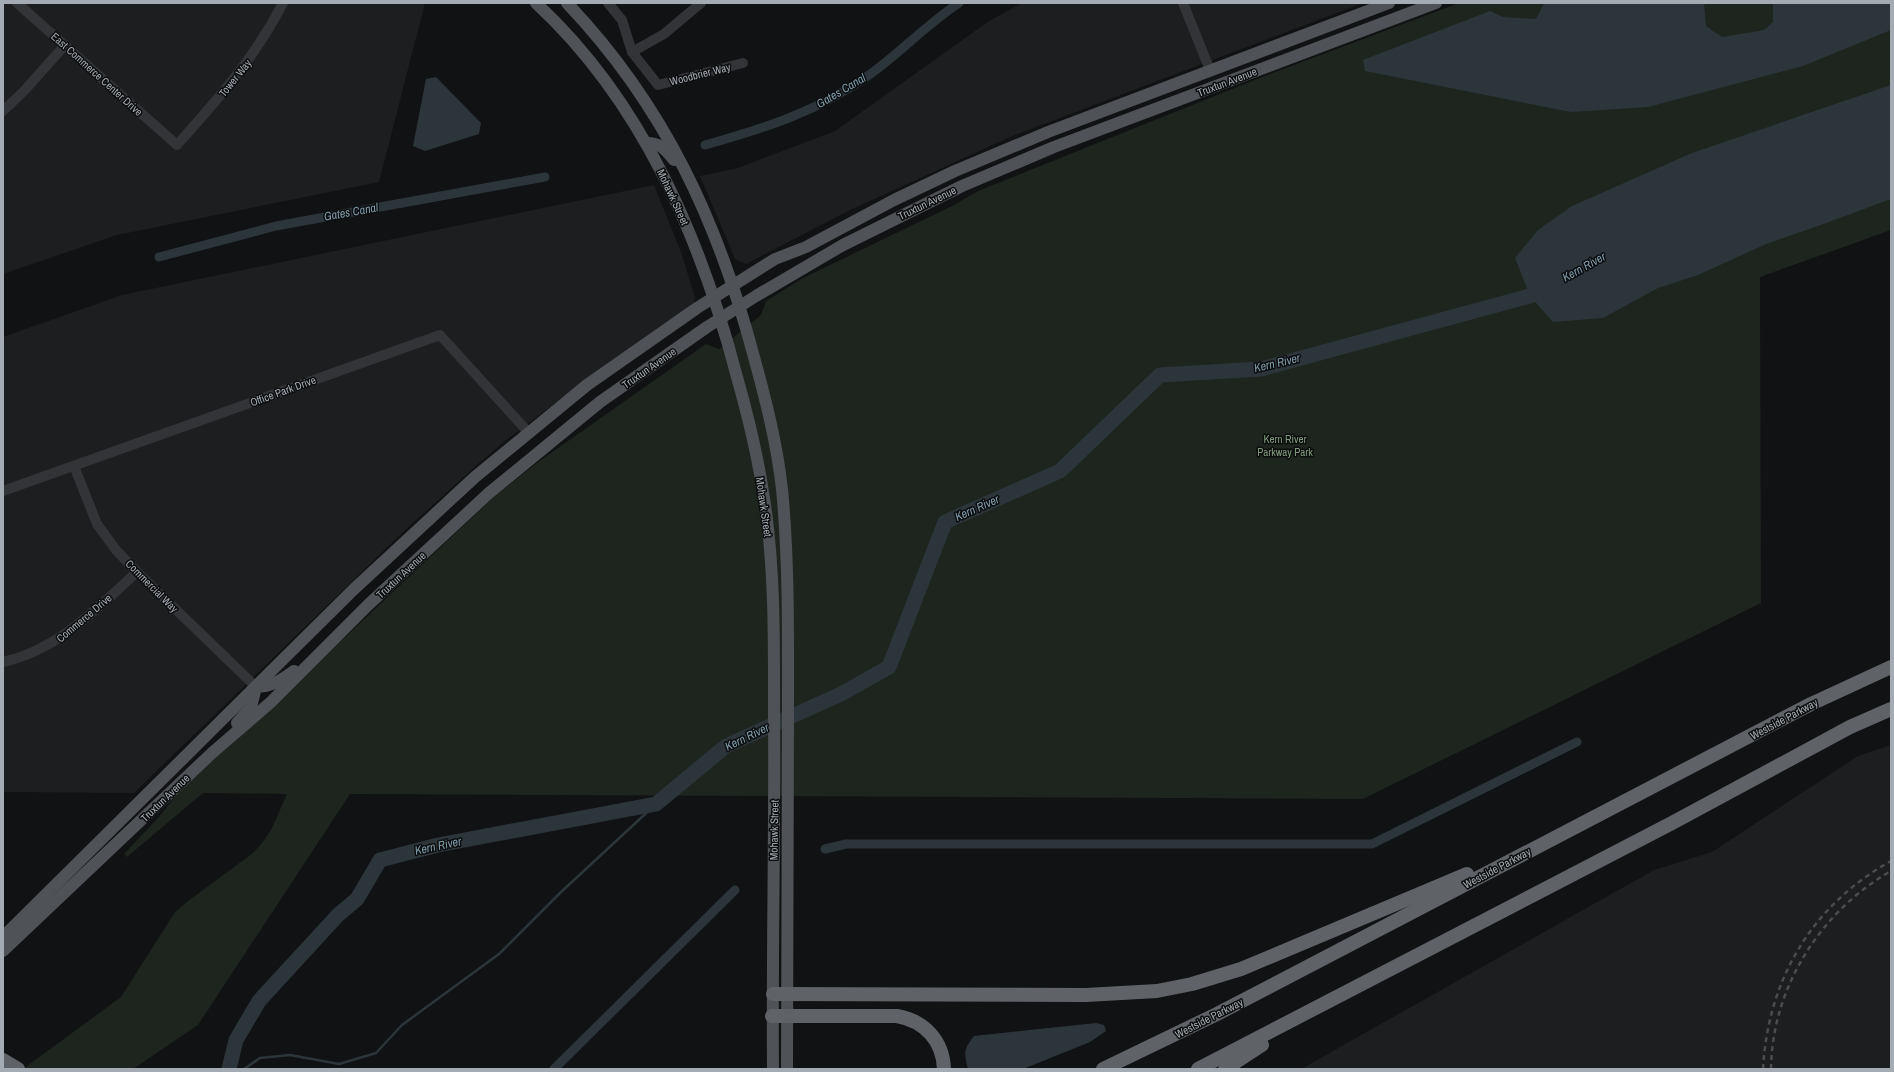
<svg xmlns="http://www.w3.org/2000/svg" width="1894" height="1072" viewBox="0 0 1894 1072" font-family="'Archivo Narrow',sans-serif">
<rect width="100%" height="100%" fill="#111213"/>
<g fill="#1d1e1f">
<path d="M3 3H425L379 182 117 235 3 274Z"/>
<path d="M1022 3H1363L1010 137 848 211 746 264 735 259 700 176 738 168 835 131 989 21Z"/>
<path d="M654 185 681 252 695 297 694 302 691 305 608 363 505 441 478 464 402 533 134 793 3 792V337L122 295Z"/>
<path d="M1891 745V1069H1301L1654 870 1712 852 1858 756Z"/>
</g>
<path fill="#1e251e" d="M1459 3H1891V230L1760 277 1761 603 1363 799 350 794 198 1025 133 1069H23L121 997 175 912 188 901 253 853 262 843 271 830 287 794 203 793 127 857 124 854 158 818 179 792 224 749 225 750 496 495 541 460 706 344 719 349 761 315 766 301 803 278 952 206 978 191 1257 79Z"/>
<g fill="#2c363a">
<path d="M1544 3H1704L1706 26 1722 37 1764 30 1773 22V3H1891V30L1803 66 1648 107 1571 112 1365 71 1363 60 1490 11 1503 17 1536 19Z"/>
<path d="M436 77 481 123 479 134 425 151 413 146 426 79Z"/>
<path d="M1891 85V199L1818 226 1766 244 1698 275 1658 288 1603 318 1553 322 1530 296 1515 258 1538 230 1572 206 1692 153Z"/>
<path d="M1096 1023 1104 1025 1106 1031 1090 1042 1023 1069H968C964 1053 963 1050 974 1036Z"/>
</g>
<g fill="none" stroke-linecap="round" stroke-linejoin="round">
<path stroke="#2c363a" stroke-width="2.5" d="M244 1069 260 1058 290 1055 339 1064 376 1053 402 1025 499 954 560 893 656 804"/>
<g stroke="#2c363a" stroke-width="9">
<path d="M705 145C765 128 817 112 869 75 900 53 927 24 959 3"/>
<path d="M159 257 276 226 545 177"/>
<path d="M825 849 846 844H1372L1577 742"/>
<path d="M554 1069 735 890"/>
</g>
<path stroke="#2c363a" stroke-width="15" d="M229 1069 236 1040 259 1001 338 915 357 899 380 860 438 845 656 804 726 746 841 694 889 667 945 522 1060 471 1160 375 1261 369 1530 296 1549 286"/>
<g stroke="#333437" stroke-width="10">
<path d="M17 3 177 145C218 99 254 59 283 3"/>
<path d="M608 3 622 20 632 52 658 85 743 63"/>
<path d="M1183 3 1210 70"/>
<path d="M632 52 664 34 701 3"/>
<path d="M3 111 24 91 65 45"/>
<path d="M74 466 97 524 116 550 137 572 256 687"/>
<path d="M3 491 440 335 528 432"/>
<path d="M3 662C58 650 96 609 137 572"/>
</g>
<g stroke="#4f5256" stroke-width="12">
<path d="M536 3C643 102 701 239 737 377 748 416 758 457 764 498 775 569 774 641 774 713 775 831 772 950 773 1069"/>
<path d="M567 3C665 106 718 222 754 357 766 401 777 444 782 489 789 562 788 636 788 709 788 829 787 949 787 1069"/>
<path d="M646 143C661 143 665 149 674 160"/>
<path d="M256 687C272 687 281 680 294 671"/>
<path d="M237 723 251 707 256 687"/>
<path d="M3 937 353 590 475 477 587 385 697 308 775 259 806 247 894 200 955 171 1048 132 1389 3"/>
<path d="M3 951 212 753 271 702 368 605 489 493 600 402 707 327 756 296 843 245 962 186 1054 147 1436 3"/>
</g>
<g stroke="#5f6368" stroke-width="14">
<path d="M773 994 1086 995 1157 991 1192 984 1241 969 1467 874"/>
<path d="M772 1016H897C925 1021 943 1041 944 1069"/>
<path d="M3 1060 18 1069"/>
<path d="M1103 1069 1217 1014 1811 704 1891 667"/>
<path d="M1198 1069 1672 823 1850 727 1891 709"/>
<path d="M1225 1069 1262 1045"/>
</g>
<g stroke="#4a4c50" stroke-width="2.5" stroke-dasharray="5 4" stroke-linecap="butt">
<path d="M1763 1069C1768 979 1812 905 1891 861"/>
<path d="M1771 1069C1772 987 1821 911 1891 871"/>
</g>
</g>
<g text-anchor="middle" stroke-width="3" stroke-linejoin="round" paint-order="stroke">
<g font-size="11" fill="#a4abb2" stroke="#0c0d0e">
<text transform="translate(97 74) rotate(42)" y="4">East Commerce Center Drive</text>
<text transform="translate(700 74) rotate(-14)" y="4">Woodbrier Way</text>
<text transform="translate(235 78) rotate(-51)" y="4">Tower Way</text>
<text transform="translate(1227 82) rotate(-21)" y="4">Truxtun Avenue</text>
<text transform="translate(673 197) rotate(65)" y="4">Mohawk Street</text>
<text transform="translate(927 203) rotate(-26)" y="4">Truxtun Avenue</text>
<text transform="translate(649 368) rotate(-35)" y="4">Truxtun Avenue</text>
<text transform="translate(283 391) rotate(-20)" y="4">Office Park Drive</text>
<text transform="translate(764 507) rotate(82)" y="4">Mohawk Street</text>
<text transform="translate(401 575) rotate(-43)" y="4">Truxtun Avenue</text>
<text transform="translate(152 586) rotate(45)" y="4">Commercial Way</text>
<text transform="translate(84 618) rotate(-40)" y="4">Commerce Drive</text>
<text transform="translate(1784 719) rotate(-28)" y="4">Westside Parkway</text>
<text transform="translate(165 798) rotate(-44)" y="4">Truxtun Avenue</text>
<text transform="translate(774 830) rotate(-89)" y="4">Mohawk Street</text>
<text transform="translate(1497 868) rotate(-28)" y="4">Westside Parkway</text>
<text transform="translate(1209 1018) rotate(-27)" y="4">Westside Parkway</text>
</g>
<g font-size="11" fill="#809b7d" stroke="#0c0d0e">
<text x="1285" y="443">Kern River<tspan x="1285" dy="13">Parkway Park</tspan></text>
</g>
<g font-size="12" font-style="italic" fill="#7e9caa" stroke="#0c0d0e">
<text transform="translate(841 91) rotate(-31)" y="4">Gates Canal</text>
<text transform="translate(351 212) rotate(-10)" y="4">Gates Canal</text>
<text transform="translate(1584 267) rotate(-29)" y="4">Kern River</text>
<text transform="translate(1277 363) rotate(-13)" y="4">Kern River</text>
<text transform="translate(977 508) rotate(-24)" y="4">Kern River</text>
<text transform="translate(747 737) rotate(-26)" y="4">Kern River</text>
<text transform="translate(438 846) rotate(-12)" y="4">Kern River</text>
</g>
</g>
<rect width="1894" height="1072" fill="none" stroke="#a4abb2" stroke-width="8"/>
</svg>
